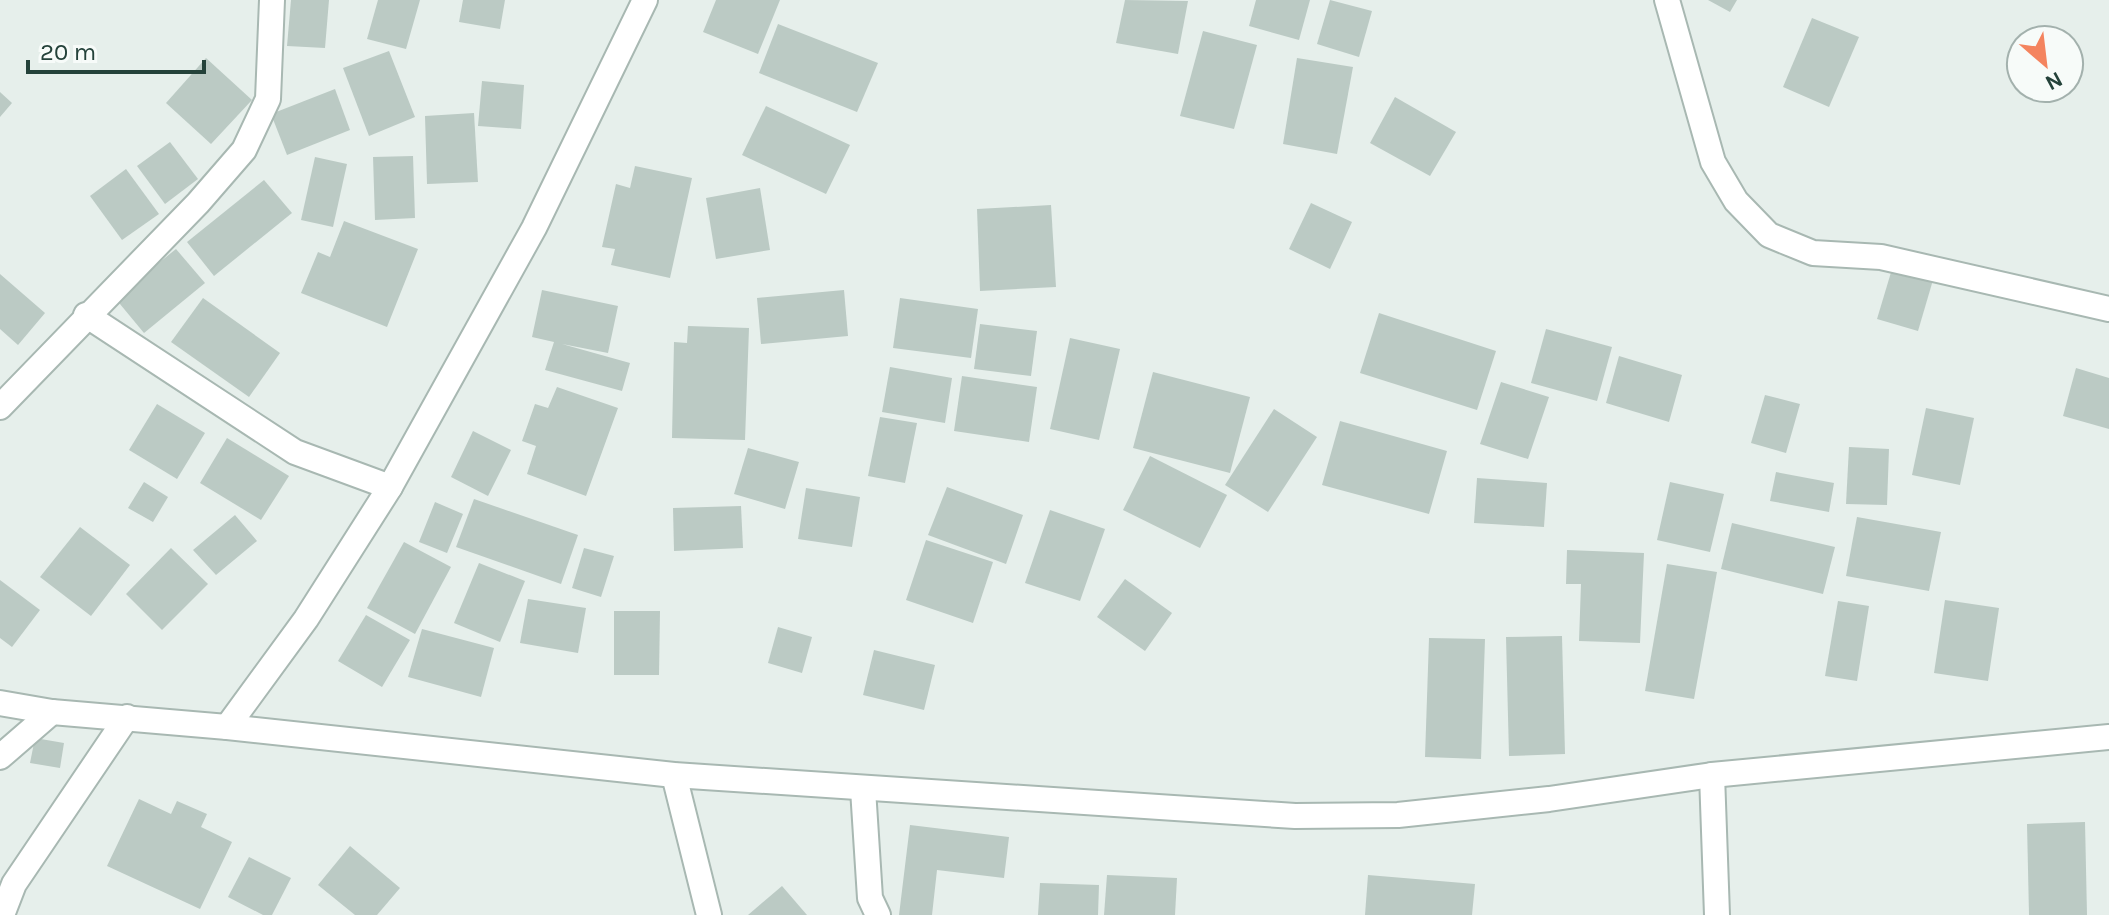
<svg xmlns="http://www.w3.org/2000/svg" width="2109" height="915" viewBox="0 0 2109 915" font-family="Karla,sans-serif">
<rect width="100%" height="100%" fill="#e6efeb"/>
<g fill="#bbcac4">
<path d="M291 0H329L325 48 287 46Z"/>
<path d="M378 0H420L406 49 367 39Z"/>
<path d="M463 0H505L500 29 459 22Z"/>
<path d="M716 0H780L758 54 703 32Z"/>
<path d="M1125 0 1188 1 1178 54 1116 43Z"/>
<path d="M1256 0H1310L1299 40 1249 26Z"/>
<path d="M1330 0 1372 11 1359 57 1317 44Z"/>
<path d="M1708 0H1737L1730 12Z"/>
<path d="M1812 18 1859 37 1829 107 1783 87Z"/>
<path d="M778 24 878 63 857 112 759 73Z"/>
<path d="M1203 31 1257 45 1234 129 1180 116Z"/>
<path d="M389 51 415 117 369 136 343 68Z"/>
<path d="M206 58 252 100 211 144 166 103Z"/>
<path d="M1297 58 1353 67 1337 154 1283 144Z"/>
<path d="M482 81 524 85 521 129 478 126Z"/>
<path d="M335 89 350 130 287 155 271 114Z"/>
<path d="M0 92 12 103 0 117Z"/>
<path d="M1395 97 1456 132 1430 176 1370 143Z"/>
<path d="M766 106 850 145 826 194 742 155Z"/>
<path d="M474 113 478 182 427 184 425 116Z"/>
<path d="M170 142 198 179 165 204 137 166Z"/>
<path d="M413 156 415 218 375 220 373 157Z"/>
<path d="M315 157 347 164 333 227 301 220Z"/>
<path d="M635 166 692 178 670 278 611 265 615 249 602 247 616 184 630 188Z"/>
<path d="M126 169 159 214 122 240 90 196Z"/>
<path d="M264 180 292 213 214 276 187 242Z"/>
<path d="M760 188 770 250 716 259 706 198Z"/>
<path d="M1311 203 1352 222 1330 269 1289 249Z"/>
<path d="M1051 205 1056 287 980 291 977 209Z"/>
<path d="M344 221 418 249 387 327 301 293 318 252 330 257Z"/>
<path d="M176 249 205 283 144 333 115 298Z"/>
<path d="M1892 269 1933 280 1918 331 1877 319Z"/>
<path d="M0 274 45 313 18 345 0 329Z"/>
<path d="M542 290 618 306 608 353 562 344 630 363 622 391 545 370 554 342 532 337Z"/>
<path d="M844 290 848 336 761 344 757 298Z"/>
<path d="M203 298 280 353 249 397 171 342Z"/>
<path d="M900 298 978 309 971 358 893 348Z"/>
<path d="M1379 313 1496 351 1477 410 1360 373Z"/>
<path d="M980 324 1037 331 1031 376 974 369Z"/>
<path d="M688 326 749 328 745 440 672 438 674 342 687 343Z"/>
<path d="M1546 329 1612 347 1597 401 1531 383Z"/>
<path d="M1070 338 1120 349 1099 440 1050 429Z"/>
<path d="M1619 356 1682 375 1669 422 1606 403Z"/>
<path d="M890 367 952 378 945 423 882 412Z"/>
<path d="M2076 368 2109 378V429L2063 416Z"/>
<path d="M1153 372 1250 397 1230 473 1133 448Z"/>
<path d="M962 376 1037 387 1029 442 954 431Z"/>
<path d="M1501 382 1549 397 1528 459 1480 444Z"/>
<path d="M557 387 618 408 586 496 527 474 536 446 522 441 535 404 548 408Z"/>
<path d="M1765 395 1800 404 1786 453 1751 443Z"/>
<path d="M157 404 205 433 177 479 129 450Z"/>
<path d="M1926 408 1974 418 1960 485 1912 475Z"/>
<path d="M1274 409 1317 437 1268 512 1225 485Z"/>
<path d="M880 417 917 423 905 483 868 476Z"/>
<path d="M1340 421 1447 451 1429 514 1322 485Z"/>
<path d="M473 431 511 450 488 496 451 477Z"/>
<path d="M227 438 289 476 261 520 200 483Z"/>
<path d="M1849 447 1889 449 1887 505 1846 504Z"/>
<path d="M748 448 799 462 785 509 734 494Z"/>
<path d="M1150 456 1227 495 1200 548 1123 510Z"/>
<path d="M1776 472 1834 483 1829 512 1770 501Z"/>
<path d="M1477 478 1547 483 1544 527 1474 523Z"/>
<path d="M144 482 168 497 153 522 128 508Z"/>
<path d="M1670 482 1724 494 1710 552 1657 540Z"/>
<path d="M947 487 1023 515 1006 564 928 535Z"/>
<path d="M806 488 860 497 852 547 798 539Z"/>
<path d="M474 499 578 535 561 584 456 547Z"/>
<path d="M435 502 463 514 447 553 419 542Z"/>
<path d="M741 506 743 548 674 551 673 508Z"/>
<path d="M1050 510 1105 529 1080 601 1025 583Z"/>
<path d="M235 515 257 541 216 575 193 550Z"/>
<path d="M1857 517 1941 532 1929 591 1846 576Z"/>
<path d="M1732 523 1835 547 1823 594 1721 569Z"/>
<path d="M80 527 130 565 91 616 40 577Z"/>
<path d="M926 540 993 562 973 623 906 600Z"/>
<path d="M404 542 451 567 415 634 367 608Z"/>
<path d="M171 548 208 584 162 630 126 594Z"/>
<path d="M584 548 614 556 601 597 572 588Z"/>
<path d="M1567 550 1644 553 1640 643 1579 641 1581 584H1566Z"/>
<path d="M479 563 525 581 500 642 454 623Z"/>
<path d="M1667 564 1717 572 1694 699 1645 691Z"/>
<path d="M1125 579 1172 613 1145 651 1097 617Z"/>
<path d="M0 580 40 610 12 647 0 638Z"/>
<path d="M528 599 586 608 578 653 520 643Z"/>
<path d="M1945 600 1999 608 1988 681 1934 673Z"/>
<path d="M1838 601 1869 606 1857 681 1825 676Z"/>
<path d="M614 611H660L659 675H614Z"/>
<path d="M366 615 410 640 382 687 338 661Z"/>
<path d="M778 627 812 637 802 673 768 663Z"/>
<path d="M422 629 494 648 481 697 408 677Z"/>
<path d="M1562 636 1565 754 1509 756 1506 637Z"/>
<path d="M1429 638 1485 639 1481 759 1425 757Z"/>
<path d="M874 650 935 665 924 710 863 695Z"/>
<path d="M35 738 64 743 60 768 30 763Z"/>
<path d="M139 799 171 814 177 801 207 814 201 827 232 842 200 909 107 866Z"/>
<path d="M2085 822 2087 915H2029L2027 824Z"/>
<path d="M910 825 1009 837 1004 878 937 870 932 915H899Z"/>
<path d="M350 846 400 888 377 915H355L318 885Z"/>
<path d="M249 857 291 878 272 915H263L228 897Z"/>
<path d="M1107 875 1177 878 1175 915H1104Z"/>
<path d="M1368 875 1475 884 1472 915H1365Z"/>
<path d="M1040 883 1099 885 1098 915H1038Z"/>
<path d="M782 886 807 915H748Z"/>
</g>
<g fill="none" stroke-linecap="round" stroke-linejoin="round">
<defs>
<g id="street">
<path d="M1667 0 1713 162 1736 201 1769 235 1813 253 1881 257 2109 309"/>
<path d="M86 315 295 452 390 487"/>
<path d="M0 407 198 203 244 150 268 99 272 0"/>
<path d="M0 703 52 712 227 727 674 775 1295 816 1398 815 1549 799 1712 775 2109 737"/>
<path d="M227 727 306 619 390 487 534 228 645 0"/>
<path d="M0 757 52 712"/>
<path d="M674 775 709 915"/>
<path d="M1712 775 1717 915"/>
<path d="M863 789 870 898 878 915"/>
<path d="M2 915 14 884 127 717"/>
</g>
</defs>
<use href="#street" stroke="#a8b8b2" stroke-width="28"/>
<use href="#street" stroke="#fff" stroke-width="24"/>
</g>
<g transform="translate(2045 64) rotate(152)"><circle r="38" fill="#f7fbf9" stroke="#a3b1ad" stroke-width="2"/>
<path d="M0-6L14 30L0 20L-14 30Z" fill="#f4845f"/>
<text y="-12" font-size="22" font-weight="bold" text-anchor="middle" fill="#24423a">N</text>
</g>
<path d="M28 60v12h176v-12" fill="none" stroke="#24423a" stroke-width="4"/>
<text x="40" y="60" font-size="24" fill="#24423a" stroke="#f7fbf9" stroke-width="6" paint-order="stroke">20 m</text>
</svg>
